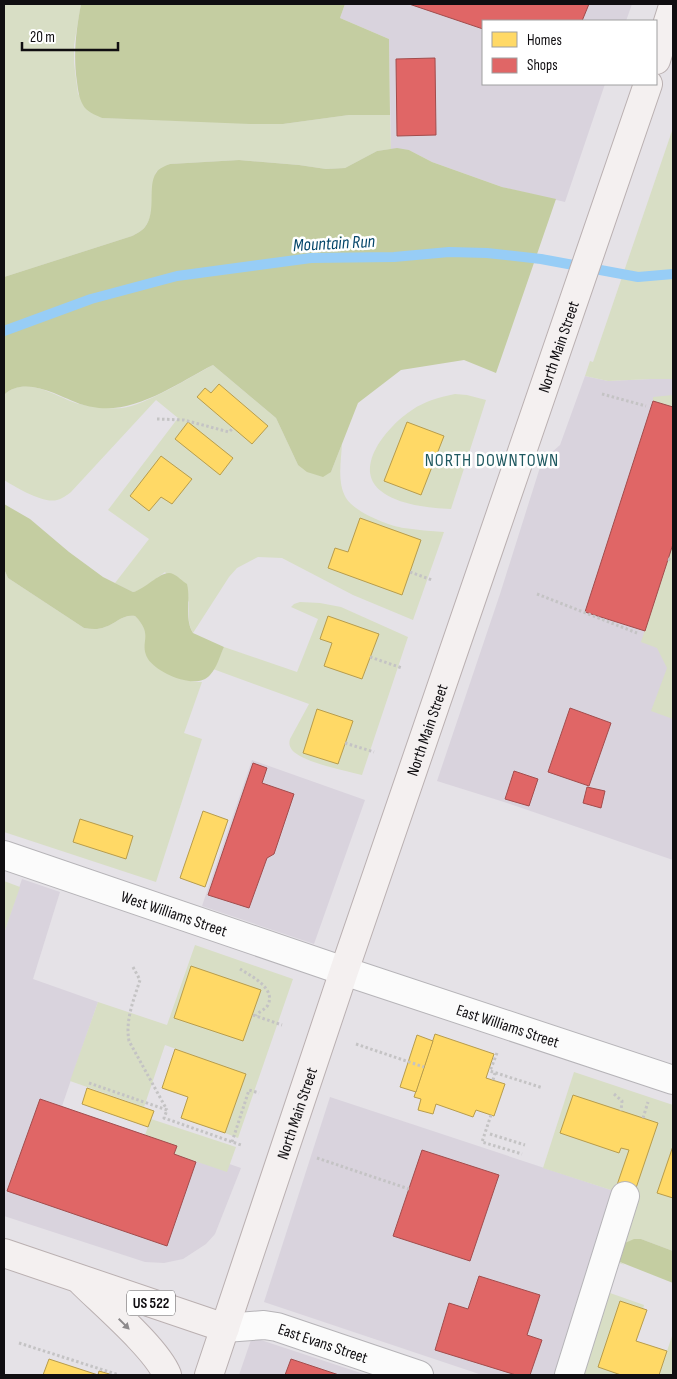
<svg xmlns="http://www.w3.org/2000/svg" width="677" height="1379" viewBox="0 0 677 1379" font-family="'Sofia Sans Condensed',sans-serif">
<rect width="100%" height="100%" fill="#e5e2e7"/>
<g fill="#d9d3dd">
<path d="M345 4H632L626 21H483V84H605L565 202 502 187 432 162 409 150 391 149 389 39 340 18Z"/>
<path d="M585 376 608 381 651 379H673V860L504 802 437 781 500 594 542 461 560 445Z"/>
<path d="M252 760 365 800 314 944 202 906Z"/>
<path d="M22 879 60 892 33 979 98 1002 62 1106 241 1168 215 1234 206 1244 183 1259 164 1263 145 1262 4 1216V933Z"/>
<path d="M330 1097 617 1192 560 1375H482L264 1302Z"/>
<path d="M252 1337 367 1375H239Z"/>
</g>
<g fill="#d8dec5">
<path d="M4 4H81L74 45V63L78 94 102 118 283 124 349 115H390L391 149 377 151 345 168 326 169 299 165 239 160 170 164 156 172C152 189 156 212 145 227 142 231 136 234 132 236L4 277Z"/>
<path d="M673 128V379H651L608 381 585 376 590 361 593 362Z"/>
<path d="M213 365 276 418 298 465 331 472 342 444C341 461 337 483 346 498 354 512 389 526 404 528 417 530 431 531 444 532L413 620 353 595 282 558 258 557 237 568 229 577 193 633C187 623 189 613 189 602L165 572 141 590 133 592 115 583 149 539 108 510 178 418 156 400 71 492C67 495 62 499 57 500 44 504 15 487 4 480V395C28 372 60 401 84 405 95 407 111 409 122 408 144 406 192 376 213 365Z"/>
<path d="M455 394 467 395 486 400 451 509C430 508 398 505 381 491 351 467 390 424 412 410 425 401 440 397 455 394Z"/>
<path d="M673 395V407L653 401V397Z"/>
<path d="M673 544V719L651 711 667 668 657 648 641 642Z"/>
<path d="M4 569 8 578 84 628C91 629 98 630 105 627 116 624 122 614 135 616 140 621 145 626 146 632 148 641 143 651 149 659 157 672 187 683 202 682L184 733 202 739 156 882 4 832Z"/>
<path d="M300 602 320 603 341 607 408 637 362 775C346 771 302 762 292 750 289 746 289 743 290 739L309 704 213 669 224 647 297 672 318 619 291 607 294 604Z"/>
<path d="M4 881 20 887 4 933Z"/>
<path d="M195 945 293 979 238 1138 225 1133 245 1074 165 1045 144 1107 70 1081 98 1002 167 1025Z"/>
<path d="M574 1072 673 1105V1251L641 1239 620 1262 625 1265 616 1262 617 1192 543 1168Z"/>
<path d="M151 1119 236 1147 227 1172 174 1154 145 1135Z"/>
<path d="M610 1293 644 1305 643 1309 620 1301 598 1367 621 1375H581Z"/>
<path d="M673 1333V1375H659Z"/>
</g>
<g fill="#c4cda1">
<path d="M81 4H345L340 18 389 39 390 115H349L283 124H250L102 118C95 115 86 111 83 105 79 98 78 90 77 82 73 55 76 31 81 4Z"/>
<path d="M397 148 409 150 432 162 502 187 556 199 496 373 464 360 401 370 358 403 331 472 323 477 307 472 298 465 276 418 213 365C179 382 139 412 99 408 93 407 86 406 80 404 58 396 25 375 4 395V277L132 236C136 234 142 231 145 227 157 211 147 187 156 173 159 168 165 166 170 164L239 160 299 165 326 169 345 168 377 151Z"/>
<path d="M4 504 30 519 69 552 103 577 133 592C146 589 163 568 173 574 178 576 182 581 187 584 191 600 184 619 193 633L224 647C220 655 217 668 210 675 197 691 157 673 148 659 138 642 155 636 135 616 122 614 116 624 105 627 98 630 91 629 84 628L8 578 4 569Z"/>
<path d="M634 1239H641L673 1251V1283L620 1262V1255L625 1243Z"/>
</g>
<g fill="#ffd966" stroke="#b79c4c">
<path d="M219 384 268 426 252 444 197 397 205 388 211 393Z"/>
<path d="M188 422 233 458 220 475 175 439Z"/>
<path d="M407 422 444 436 421 495 384 481Z"/>
<path d="M161 456 192 479 172 504 161 497 149 511 130 496Z"/>
<path d="M360 518 421 540 402 595 328 568 335 548 348 552Z"/>
<path d="M328 616 379 634 362 679 324 666 332 643 320 639Z"/>
<path d="M317 709 353 721 338 764 303 753Z"/>
<path d="M203 811 228 820 205 887 180 878Z"/>
<path d="M80 819 133 836 126 859 73 842Z"/>
<path d="M191 966 261 990 243 1041 174 1018Z"/>
<path d="M435 1034 494 1054 486 1078 505 1084 494 1116 476 1110 473 1117 436 1104 433 1114 418 1110 421 1099 414 1097Z"/>
<path d="M417 1035 433 1041 416 1092 400 1087Z"/>
<path d="M175 1049 246 1074 225 1133 181 1118 188 1097 162 1088Z"/>
<path d="M87 1088 154 1111 148 1127 82 1104Z"/>
<path d="M573 1095 658 1123 635 1191 617 1185 629 1150 621 1148 619 1153 560 1133Z"/>
<path d="M673 1146V1198L657 1193Z"/>
<path d="M620 1301 647 1310 636 1341 667 1351 659 1375H621L598 1367Z"/>
<path d="M49 1359 98 1375 99 1371 113 1375H43Z"/>
</g>
<g fill="#e06666" stroke="#a24c4c">
<path d="M409 4H589L582 21H483V29Z"/>
<path d="M435 58 436 135 397 136 396 59Z"/>
<path d="M653 401 673 407V544L645 631 585 612Z"/>
<path d="M570 708 611 723 589 786 548 772Z"/>
<path d="M253 763 267 768 262 783 294 794 274 854 267 858 249 908 208 895Z"/>
<path d="M514 771 538 779 529 806 505 799Z"/>
<path d="M587 787 605 791 601 808 583 803Z"/>
<path d="M40 1099 177 1146 174 1154 196 1162 167 1246 7 1191Z"/>
<path d="M422 1150 499 1175 470 1261 393 1236Z"/>
<path d="M479 1276 540 1295 527 1335 542 1340 530 1375H516L435 1350 449 1303 468 1309Z"/>
<path d="M291 1359 339 1375H285Z"/>
</g>
<g fill="none" stroke-linecap="round" stroke-linejoin="round">
<path stroke="#97cdf6" stroke-width="10" d="M4 331 91 299 177 276 311 258 394 257 449 252 487 253 541 259 638 277 673 274"/>
<defs>
<g id="minor">
<path id="s1" d="M4 855 344 971 673 1080"/>
<path id="s2" d="M225 1328 264 1325 277 1327 419 1375"/>
<path d="M569 1375 625 1196"/>
</g>
<g id="major">
<path d="M656 60 673 6"/>
<path d="M4 1253 225 1328"/>
<path d="M82 1282C103 1303 157 1349 167 1375"/>
<path id="s3" d="M209 1375 344 971 648 84"/>
</g>
</defs>
<use href="#minor" stroke="#b6b4b8" stroke-width="30"/>
<use href="#major" stroke="#bab0b1" stroke-width="30"/>
<g stroke="#c4c3c4" stroke-width="3" stroke-dasharray="2.5 2.5" stroke-linecap="butt">
<path d="M602 394 646 406"/>
<path d="M157 419 184 420 229 432 233 428"/>
<path d="M668 559 673 561"/>
<path d="M410 572 432 580"/>
<path d="M537 594 637 633"/>
<path d="M370 657 402 668"/>
<path d="M345 743 374 752"/>
<path d="M133 967 140 980C134 999 125 1020 129 1041L167 1110"/>
<path d="M240 969C251 976 276 988 268 1005 265 1010 259 1011 256 1016"/>
<path d="M253 1015 282 1025"/>
<path d="M356 1044 424 1067"/>
<path d="M497 1053 490 1071 543 1088"/>
<path d="M493 1080 495 1073"/>
<path d="M89 1083 167 1110 164 1118 241 1145"/>
<path d="M614 1094 622 1101 621 1111"/>
<path d="M491 1115 482 1142 522 1154"/>
<path d="M643 1118 648 1102"/>
<path d="M490 1134 525 1145"/>
<path d="M232 1142 249 1090 259 1093"/>
<path d="M317 1158 409 1189"/>
<path d="M19 1343 119 1375"/>
</g>
<use href="#minor" stroke="#fbfbfb" stroke-width="28"/>
<use href="#major" stroke="#f4f0f0" stroke-width="28"/>
</g>
<defs><path id="oneway-solid" d="M-6-.8H1V-3.2L6.5 0L1 3.2V.8H-6Z" transform="scale(1.25)"/></defs>
<use fill="#8d8a8c" href="#oneway-solid" transform="translate(124 1324) rotate(45)"/>
<g text-anchor="middle" stroke-width="5" stroke-linejoin="round" paint-order="stroke">
<rect fill="#fff" stroke="#585658" stroke-width="1" x="127" y="1290.5" width="48" height="25" rx="4"/>
<g font-size="15" font-weight="bold" fill="#100e11">
<text x="151" y="1308">US 522</text>
</g>
<g font-size="16" fill="#100e11" stroke="#fff">
<text dy="6" stroke="none"><textPath href="#s3" startOffset="1086">North Main Street</textPath></text>
<text dy="6" stroke="none"><textPath href="#s3" startOffset="681">North Main Street</textPath></text>
<text dy="6" stroke="none"><textPath href="#s1" startOffset="180">West Williams Street</textPath></text>
<text dy="6" stroke="none"><textPath href="#s1" startOffset="532">East Williams Street</textPath></text>
<text dy="6" stroke="none"><textPath href="#s3" startOffset="276">North Main Street</textPath></text>
<text dy="6" stroke="none"><textPath href="#s2" startOffset="101">East Evans Street</textPath></text>
</g>
<g font-size="18" font-style="italic" fill="#05466a" stroke="#fff">
<text transform="translate(334 243) rotate(-3)" y="6">Mountain Run</text>
</g>
<g font-size="18" letter-spacing="1" fill="#1f5960" stroke="#fff">
<text x="492" y="466">NORTH DOWNTOWN</text>
</g>
</g>
<rect width="677" height="1379" fill="none" stroke="#100e11" stroke-width="10"/>
<rect x="482" y="20" width="175" height="65" fill="#ffffff" stroke="#9f9fa0"/>
<rect x="492" y="32" width="25" height="15" fill="#ffd966" stroke="#9f9fa0"/>
<text x="527" y="45" font-size="15" fill="#100e11">Homes</text>
<rect x="492" y="58" width="25" height="15" fill="#e06666" stroke="#9f9fa0"/>
<text x="527" y="70" font-size="15" fill="#100e11">Shops</text>
<path d="M22 42v8h96v-8" fill="none" stroke="#100e11" stroke-width="2.5"/>
<text x="30" y="42" font-size="15" fill="#100e11" stroke="#ffffff" stroke-width="4" paint-order="stroke">20 m</text>
</svg>
